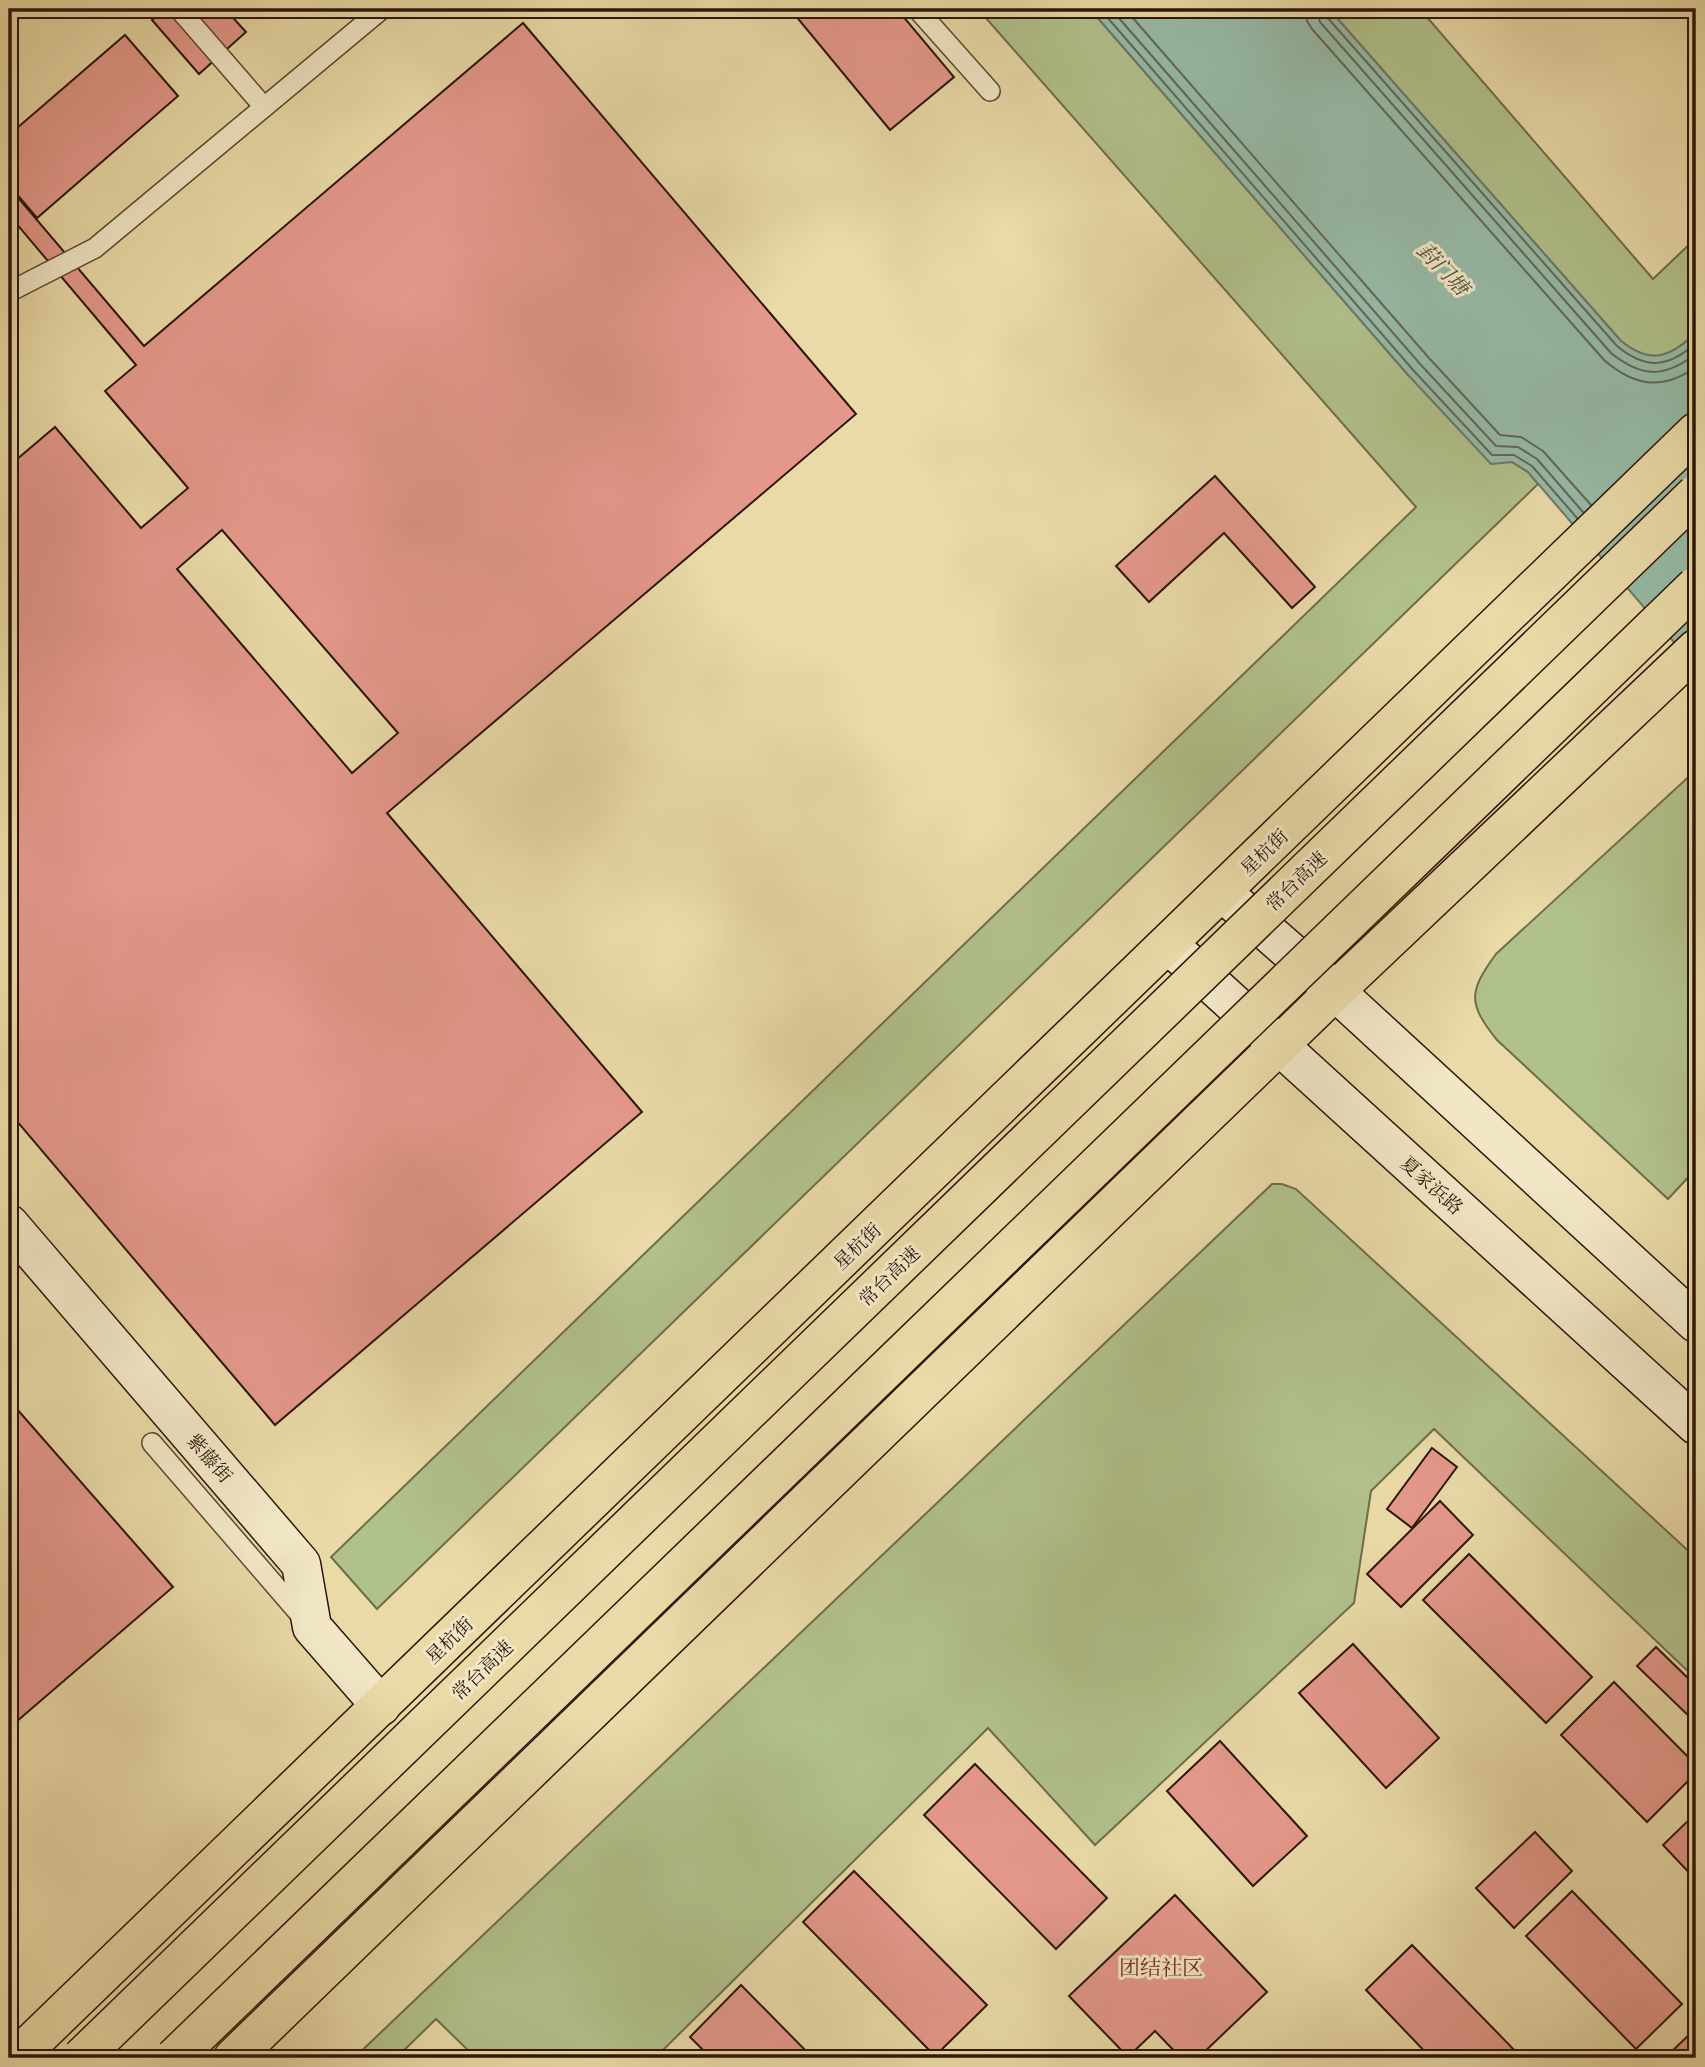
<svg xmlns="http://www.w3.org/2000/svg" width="1705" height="2067" viewBox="0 0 1705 2067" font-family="Vollkorn,'Noto Serif SC',serif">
<rect width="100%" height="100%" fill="#e9daa7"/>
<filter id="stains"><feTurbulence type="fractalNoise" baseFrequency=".00286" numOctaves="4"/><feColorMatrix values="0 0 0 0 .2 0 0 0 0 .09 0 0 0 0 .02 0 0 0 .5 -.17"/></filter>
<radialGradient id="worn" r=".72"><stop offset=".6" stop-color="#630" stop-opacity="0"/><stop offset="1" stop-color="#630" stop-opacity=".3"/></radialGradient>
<g fill="#b1c18c" stroke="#6f6c4a" stroke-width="2">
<path d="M978 9H1090L1409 376 1512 462 1528 472 1538 484 377 1609 331 1557 1416 507Z"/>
<path d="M1329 9H1420L1653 279 1696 238V333C1669 358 1651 365 1621 341Z"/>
<path d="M1696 770V1169L1668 1199 1497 1040C1467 1003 1469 991 1496 954Z"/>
<path d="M1272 1184H1282L1296 1189 1696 1558V1679L1434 1429 1371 1491 1354 1603 1095 1845 988 1728 655 2058H476L436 2019 396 2058H354Z"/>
</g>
<path fill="#97bba8" stroke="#6d7968" stroke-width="2" d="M1090 9H1329L1621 341C1651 365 1669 358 1696 333V668L1528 472 1512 462 1491 464 1409 376Z"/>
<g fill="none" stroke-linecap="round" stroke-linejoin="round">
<g stroke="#626858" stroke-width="2">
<path d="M1100 9 1414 371 1492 455H1514L1532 466 1577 518"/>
<path d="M1111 9 1421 365 1496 446 1518 447 1537 459 1583 512"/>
<path d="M1125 9 1429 358 1500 435 1521 437 1543 451 1591 505"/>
<path d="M1305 9 1307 21 1312 29 1604 360C1634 386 1662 391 1696 367"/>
<path d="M1316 9 1320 22 1611 353C1642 378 1664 378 1696 354"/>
<path d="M1324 9 1326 16 1617 346C1646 370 1668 368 1696 343"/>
</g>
</g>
<g fill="#e4988b" stroke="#2d1608" stroke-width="2" fill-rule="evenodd">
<path d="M165 9H225L246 32 199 74 152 20Z"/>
<path d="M790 9H897L954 77 890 130Z"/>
<path d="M523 23 856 414 387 813 642 1112 275 1425 9 1112V466L55 427 141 528 188 488 105 391 136 365 9 215V187L144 346ZM222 530 398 733 352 773 177 569Z"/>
<path d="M125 35 178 96 37 218 9 185V135Z"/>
<path d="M1215 476 1315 587 1292 608 1224 533 1149 602 1116 566Z"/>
<path d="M9 1400 173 1587 9 1728Z"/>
<path d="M1432 1448 1457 1467 1412 1528 1387 1509Z"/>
<path d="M1440 1501 1473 1535 1401 1607 1367 1574Z"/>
<path d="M1469 1554 1592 1677 1546 1723 1423 1600Z"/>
<path d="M1353 1644 1439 1738 1386 1788 1299 1693Z"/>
<path d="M1656 1647 1696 1686 1695 1722 1637 1666Z"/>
<path d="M1614 1682 1696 1765V1773L1647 1822 1561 1735Z"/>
<path d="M1220 1741 1307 1836 1253 1886 1167 1791Z"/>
<path d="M975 1764 1107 1898 1056 1949 924 1815Z"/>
<path d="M1696 1813V1880L1663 1845Z"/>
<path d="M1535 1832 1572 1871 1514 1928 1476 1888Z"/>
<path d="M854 1871 987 2005 935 2056 803 1922Z"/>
<path d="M1572 1891 1682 2004 1636 2049 1526 1936Z"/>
<path d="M1175 1895 1267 1992 1198 2058H1181L1155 2031 1128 2057 1069 1996Z"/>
<path d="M1412 1945 1522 2058H1431L1366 1990Z"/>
<path d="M741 1985 813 2058H711L690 2037Z"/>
<path d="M1696 2028V2058H1665Z"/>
<path d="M1288 2050 1297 2058H1280Z"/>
</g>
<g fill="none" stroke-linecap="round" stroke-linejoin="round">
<defs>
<g id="lane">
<path d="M179 9 264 107"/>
<path d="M917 9 990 91"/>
<path d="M9 11 11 9"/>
<path d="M9 292 95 248 382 9"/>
<path d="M152 1443 304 1619"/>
</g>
<g id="secondary">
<path d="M1222 892 1335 991 1696 1323"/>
<path d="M1169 945 1696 1425"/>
<path d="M9 1224 301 1564 312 1627 381 1706"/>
</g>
<g id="primary">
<path d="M16 2058 1696 432"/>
<path d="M233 2058 1335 991 1696 649"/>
</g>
</defs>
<use href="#lane" stroke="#5c4730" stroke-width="22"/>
<use href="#secondary" stroke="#2d1608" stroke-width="41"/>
<use href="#primary" stroke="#2d1608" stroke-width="41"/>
<use href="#lane" stroke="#f1e7c6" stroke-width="19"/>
<use href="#secondary" stroke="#f1e7c6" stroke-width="38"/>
<use href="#primary" stroke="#e9daa7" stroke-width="38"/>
<defs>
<g id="highway-bridge">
<path d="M81 2058 1696 494"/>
<path d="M174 2058 1696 586"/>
</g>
</defs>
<use href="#highway-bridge" stroke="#2d1608" stroke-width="41" stroke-linecap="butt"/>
<use href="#highway-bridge" stroke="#e9daa7" stroke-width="38"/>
</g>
<g text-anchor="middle" stroke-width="6" stroke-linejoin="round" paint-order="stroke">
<g font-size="19" fill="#2d1608" stroke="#f1e7c6">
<text transform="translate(1264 852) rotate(-44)" y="7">星杭街</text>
<text transform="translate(1296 881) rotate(-44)" y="7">常台高速</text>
<text transform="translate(1432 1185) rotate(42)" y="7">夏家浜路</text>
<text transform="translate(857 1246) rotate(-44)" y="7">星杭街</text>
<text transform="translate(889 1276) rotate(-44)" y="7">常台高速</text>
<text transform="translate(210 1458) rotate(49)" y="7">紫藤街</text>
<text transform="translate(449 1640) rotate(-44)" y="7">星杭街</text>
<text transform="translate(482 1670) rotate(-44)" y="7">常台高速</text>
</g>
<g font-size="21" font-style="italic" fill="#525040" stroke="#f1e7c6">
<text transform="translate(1443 269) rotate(46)" y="7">葑门塘</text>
</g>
<g font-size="21" fill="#7a1f14" stroke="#f1e7c6">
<text x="1161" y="1975">团结社区</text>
</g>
</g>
<rect width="1705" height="2067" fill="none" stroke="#e9daa7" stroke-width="35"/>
<rect x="10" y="10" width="1684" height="2046" fill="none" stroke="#2d1608" stroke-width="3.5"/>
<rect x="18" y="18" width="1670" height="2032" fill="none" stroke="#2d1608" stroke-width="2"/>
<rect width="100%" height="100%" filter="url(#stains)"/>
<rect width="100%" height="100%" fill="url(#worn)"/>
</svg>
